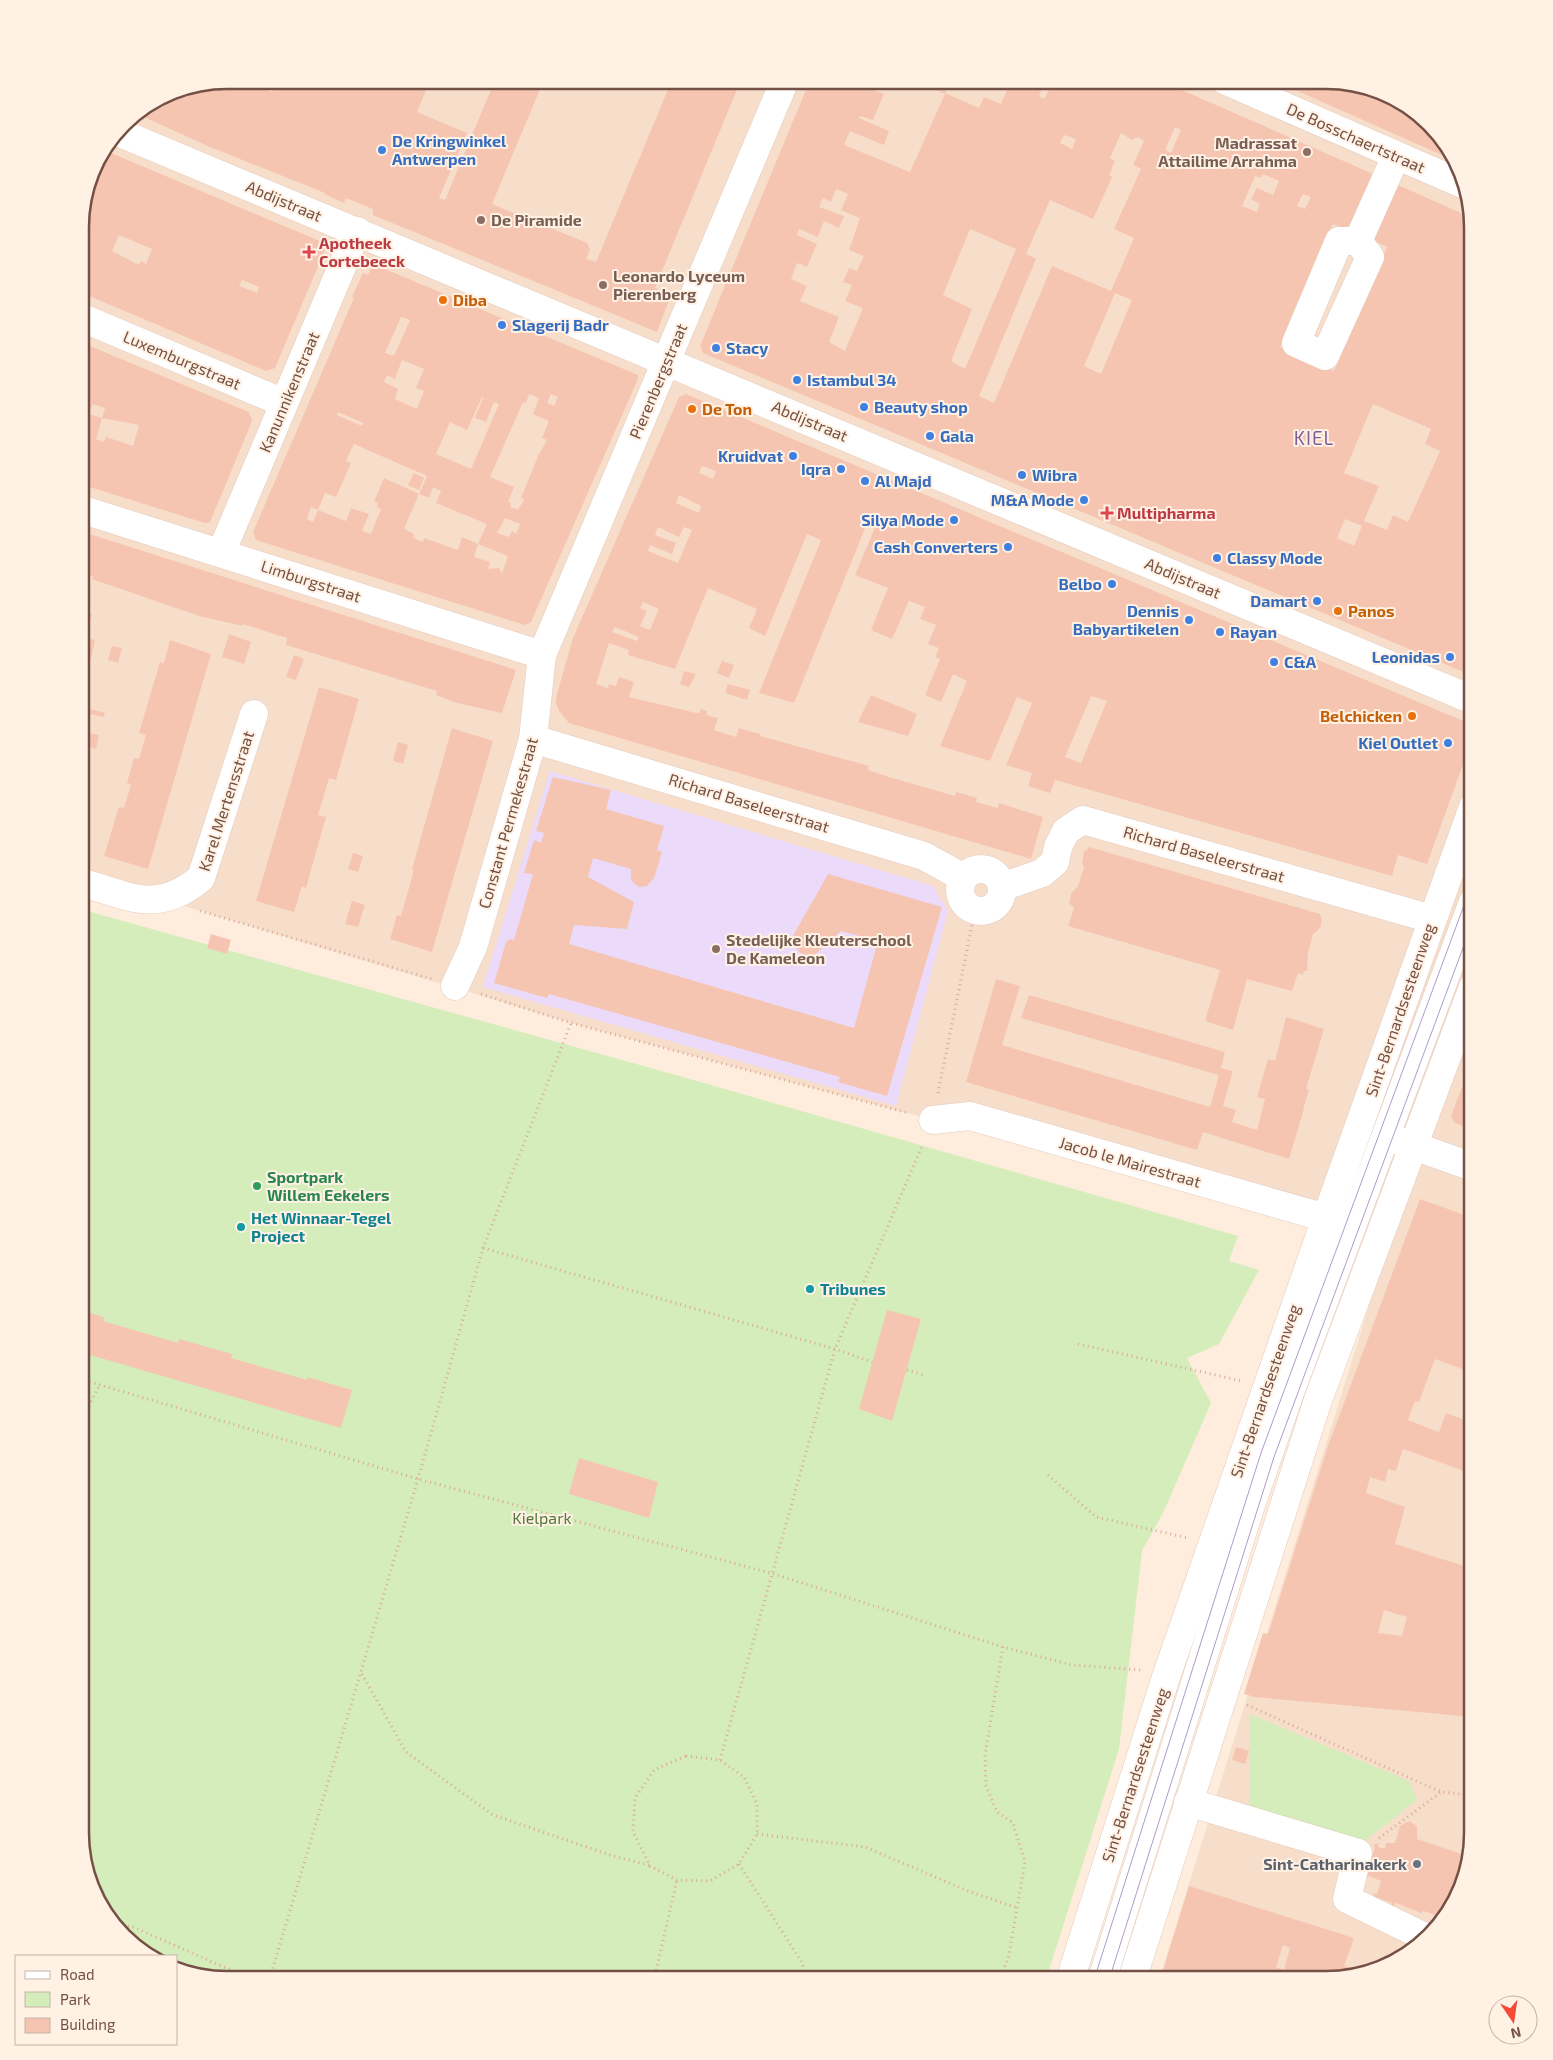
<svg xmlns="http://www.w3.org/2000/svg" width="1553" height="2060" viewBox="0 0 1553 2060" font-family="'Exo 2',sans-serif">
<rect width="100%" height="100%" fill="#feeddd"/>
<path fill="#f6decb" d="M226 80H1336L1400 99 1448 145 1473 226V1834L1454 1907 1408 1955 1327 1980H1159L1392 1232 933 1120 571 1023 164 900 80 882V216L95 161 130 116 171 91Z"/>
<path fill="#ebdafa" d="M550 771 933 886 948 911 896 1106 483 987Z"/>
<g fill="#d5ecbb">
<path d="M80 909 683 1077 1238 1236 1229 1261 1259 1270 1219 1344 1187 1358 1211 1403 1164 1511 1142 1551 1119 1749 1046 1980H226L176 1967V1956H149L105 1915 80 1834Z"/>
<path d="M1250 1714 1409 1781 1417 1800 1358 1846 1249 1810Z"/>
</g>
<g fill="#f6c5b2" fill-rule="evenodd">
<path d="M226 80H258L256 85 272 92 277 80H430L417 112 467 133 439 198 445 200 495 80H544L492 204 587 243 590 250 586 259 596 262 672 80H741L655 288 671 295 657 332 373 215V209L346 198 344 203 324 194 325 193 210 147 135 113 171 91Z"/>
<path d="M810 80H861L859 84 884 94 873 120 860 116 859 118 889 131 884 145 850 131 844 145 910 172 945 94 930 87 933 80H951L945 93 979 108 984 97 1001 104 1010 83 1005 80H1159L1371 173 1374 182 1349 230 1333 224 1280 347 1334 371 1387 247 1372 240 1398 185 1470 217 1473 226V655L1466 673 703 353 700 346ZM1043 86 1049 89 1044 99 1039 96ZM1175 127 1181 130 1171 153 1165 150ZM1121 133 1132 140 1138 137 1144 141 1133 165 1141 169 1114 229 1134 238 1111 291 1052 266 994 403 979 396 1036 259 1026 254 1050 200 1093 219 1112 177 1109 175 1115 161 1110 158ZM1064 135 1076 139 1072 149 1060 143ZM1263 174 1279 181 1273 195 1257 188 1251 199 1260 204 1257 212 1242 206 1255 176 1261 178ZM836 189 848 194 841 210 860 218 849 250 864 256 857 271 849 268 843 282 852 285 845 301 863 308 845 351 829 342 839 317 800 301 807 286 791 279 797 263 807 267 817 244 797 235 799 229 818 237 824 221 839 228 844 216 819 207 823 198 831 202ZM1303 194 1311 197 1305 209 1297 206ZM970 229 1016 249 965 369 951 361 972 309 943 295ZM1115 293 1132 300 1101 374 1084 366ZM1373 404 1431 429 1425 444 1440 451 1408 522 1393 515 1387 530 1364 521 1379 486 1344 473ZM1345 519 1362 526 1354 546 1337 538Z"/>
<path d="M864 80H889L885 89Z"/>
<path d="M965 80H992L988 90Z"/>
<path d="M1273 80H1336L1400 99 1448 145 1453 160Z"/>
<path d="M104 150 322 242 325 250 275 368 266 371 80 292V230L84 221 80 216 95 161ZM119 235 152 249 146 264 141 261 139 265 112 251ZM242 280 259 287 257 293 239 286Z"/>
<path d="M373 264 638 375V379L531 622 525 625 256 540 253 532 354 298 352 297 363 273 368 275ZM401 317 410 320 394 356 385 353ZM402 360 424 369 416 388 424 391 417 409 395 399 398 389 384 382 387 375 395 379ZM529 394 539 398 533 414 549 421 542 438 547 440 538 456 521 498 524 500 518 510 510 507 511 503 508 502 514 487 490 477 523 402 526 403ZM551 394 558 397 554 406 547 403ZM482 397 499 404 471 469 436 454 450 422 467 430ZM338 412 363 423 362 426 337 415ZM354 444 427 476 419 494 429 498 433 487 441 491 436 503 487 524 478 544 508 556 502 574 499 568 488 569 490 562 474 557 478 544 462 537 458 550 424 538 423 542 413 538 414 534 404 529 419 494 384 478 374 502 378 503 377 507 381 509 371 534 362 531 369 514 351 508 346 521 318 510 313 522 307 519 311 507 318 510 325 493 336 497 351 463 346 461ZM505 518 520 524 516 534 512 531 509 537 497 533Z"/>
<path d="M80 342 249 412 252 421 210 522 205 523 80 484ZM93 404 105 408 102 418 88 414ZM102 418 139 425 133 446 106 437 104 442 96 439Z"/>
<path d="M686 394 1468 723 1473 737 1427 864 1398 855 1392 876 1055 780 1050 793 1028 786 1032 773 1006 765 1032 703 1017 697 990 761 940 746 967 681 953 674 941 702 925 695 940 659 935 657 939 648 928 644 936 625 920 619 925 607 909 601 892 639 871 630 888 588 855 575 876 525 868 521 794 703 759 693 821 540 807 534 765 636 749 628 757 609 708 588 675 669 628 655 629 650 609 643 596 684 608 688 609 684 616 686 619 677 634 682 629 697 696 713H699L701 709 707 711 706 715 718 718 714 730 736 737 739 728 760 734V736L869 766 868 770 889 777 955 796 956 792 977 798 976 802 998 808 999 803 1043 817 1031 859 569 723 559 711 556 703 557 694 573 638 679 397ZM702 466 716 471 713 479 699 473ZM679 495 701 506 699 513 676 503ZM658 527 679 537 684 527 692 530 678 563 648 551 650 545 672 554 676 543 655 535ZM643 602 659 609 650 630 640 626 647 611 640 608ZM615 627 639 637 637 641 612 632ZM1091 696 1107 701 1081 763 1065 757Z"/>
<path d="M483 398 494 402 486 422 475 418Z"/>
<path d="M414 473 424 478 419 490 408 485Z"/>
<path d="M80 531 516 670 502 713 457 703 436 695 437 691 286 645 287 638 243 624V626L199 616 92 579 93 576 80 573Z"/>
<path d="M80 611 92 614 85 638 95 640 90 662H87L81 690Z"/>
<path d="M229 634 251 642 244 664 222 657Z"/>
<path d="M170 640 211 654 148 869 104 856 119 807 124 808 131 785 127 783 134 758 139 759 146 735 139 733 160 662 164 663Z"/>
<path d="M112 646 122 648 118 663 108 660Z"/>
<path d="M294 655 304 659 296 680 286 677Z"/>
<path d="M722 661 734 665 729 678 717 673Z"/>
<path d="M684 671 696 674 689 687 680 684Z"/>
<path d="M728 684 750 690 747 700 725 693Z"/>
<path d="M319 687 359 699 336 780 329 778 318 815 326 817 306 888 302 886 294 912 256 901Z"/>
<path d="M871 695 917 714 908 736 858 722Z"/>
<path d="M80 706 105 713 104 717 80 712Z"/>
<path d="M452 728 493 741 432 952 390 939 397 915 401 916 414 870 412 869Z"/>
<path d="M89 733 99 735 96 749 85 746Z"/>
<path d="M398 742 408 745 403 764 393 761Z"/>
<path d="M553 777 611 790 606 809 664 826 657 850 662 852 654 878 647 886 639 887 635 884 631 880V869L593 858 588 877 634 902 627 929 574 925 569 944 854 1028 878 941 841 931 808 961 790 941 828 874 942 907 887 1096 838 1082 840 1077 549 994 547 998 494 983 506 942 510 939 514 940 533 874 524 873 534 840 541 843 544 833 536 831Z"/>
<path d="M1089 847 1320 914 1322 920 1320 928 1313 934 1308 953 1307 971H1304L1303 975 1298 973 1292 991 1247 979 1233 1030 1205 1021 1220 970 1068 926 1074 908 1069 903 1071 894 1078 886 1084 867 1082 863 1084 851 1087 850Z"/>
<path d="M353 853 363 856 358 872 348 869Z"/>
<path d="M352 901 365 905 358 927 345 924Z"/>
<path d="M211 934 231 940 227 954 207 948Z"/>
<path d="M996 979 1020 986 1002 1045 1210 1107 1219 1075 1021 1018 1029 995 1225 1052 1221 1068 1233 1071 1223 1106 1236 1110 1232 1122 1257 1130 1265 1099 1257 1097 1268 1059 1275 1061 1286 1017 1324 1029 1306 1089 1309 1090 1303 1110 1305 1113 1303 1112 1289 1159 1203 1132 1197 1150 966 1082Z"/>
<path d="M1473 1059V1130L1455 1123 1451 1116Z"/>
<path d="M1420 1199 1473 1218V1373L1435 1359 1419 1402 1415 1401 1408 1420 1439 1432 1446 1413 1473 1423V1474L1403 1449 1396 1471 1388 1469 1385 1482 1370 1477 1366 1493 1405 1507 1395 1544 1464 1566 1470 1545 1473 1546V1611L1464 1641H1473V1717L1255 1697 1244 1694 1263 1633 1268 1634 1328 1446ZM1384 1610 1407 1617 1402 1636 1378 1633Z"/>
<path d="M80 1310 104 1317 103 1321 178 1343 179 1339 232 1354 231 1358 307 1380V1377L352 1390 341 1428 80 1352Z"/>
<path d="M887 1310 921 1319 892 1421 859 1409Z"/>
<path d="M579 1458 658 1482 649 1518 569 1494Z"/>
<path d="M1236 1747 1249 1751 1245 1764 1232 1760Z"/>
<path d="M1409 1821 1417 1826V1839L1467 1856 1454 1907 1443 1918H1437V1916L1424 1911 1421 1913 1399 1904 1395 1903 1394 1907 1391 1905 1392 1903 1379 1898 1378 1901 1375 1900 1374 1893 1377 1894 1381 1881 1369 1876 1366 1878 1375 1847 1373 1845 1379 1843 1378 1847 1385 1849 1386 1843H1395L1400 1826Z"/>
<path d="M1189 1886 1354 1938 1344 1966 1359 1970 1327 1980H1160ZM1283 1945 1290 1948 1284 1970 1276 1967Z"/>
<path d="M1395 1950 1408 1955 1392 1960Z"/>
</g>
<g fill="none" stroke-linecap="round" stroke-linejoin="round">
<defs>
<g id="minor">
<path d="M1224 80 1460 183"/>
<path d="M118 132 1473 700"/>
<path d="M1339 241H1358L1370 257 1325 356 1296 343Z"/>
<path d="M1358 241 1396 156"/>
<path d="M80 317 284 403"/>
<path d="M80 509 542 655"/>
<path d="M221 553 357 231"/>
<path d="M533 739 924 856 962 877"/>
<circle cx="981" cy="890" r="21"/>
<path d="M80 882C129 896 157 915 201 878L254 714"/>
<path d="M1002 887 1042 873 1055 862 1058 847 1066 831 1083 820 1432 919"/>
<path d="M455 986 473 947 533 739 542 655 785 80"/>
<path d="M933 1120 970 1116 1326 1218"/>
<path d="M1397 1140 1473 1167"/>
<path d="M1188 1802 1358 1853 1347 1899 1425 1937"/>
<path d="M1070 1980 1166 1677 1326 1218 1473 807"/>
<path d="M1102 1980 1250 1508 1293 1384 1473 902"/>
<path d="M1132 1980 1318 1400 1473 987"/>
</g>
</defs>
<use href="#minor" stroke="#e5cabc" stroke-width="29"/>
<g stroke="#daa996" stroke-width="3" stroke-dasharray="1 4" stroke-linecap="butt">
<path d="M200 911 432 979"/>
<path d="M481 994 571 1023 908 1113"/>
<path d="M938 1093 975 910"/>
<path d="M483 1248 835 1349 872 1362"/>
<path d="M1078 1344 1242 1381"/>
<path d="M907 1370 924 1375"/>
<path d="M80 1379 418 1479 774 1574 1003 1647 1072 1665 1142 1670"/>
<path d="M80 1424 100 1384"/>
<path d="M1048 1475 1096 1517 1188 1538"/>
<path d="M362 1674 406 1752 493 1815 616 1857 649 1865"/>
<path d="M1247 1705 1441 1792 1473 1795"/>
<path d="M686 1756 720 1760 744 1777 757 1804V1834L739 1864 710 1881 677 1880 650 1866 633 1832 635 1798 654 1770Z"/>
<path d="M720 1760 835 1349 923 1144"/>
<path d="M757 1834 865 1847 968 1891 1018 1908"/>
<path d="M1379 1838 1440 1793"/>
<path d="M739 1864 801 1961 808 1980"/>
<path d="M118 1928 131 1926 235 1972 270 1978 272 1980"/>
<path d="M270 1978 418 1479 483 1248 571 1023"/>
<path d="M654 1980 677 1880"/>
<path d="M998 1980 1008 1960 1025 1862 1013 1823 997 1812 986 1786 985 1755 1003 1647"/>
</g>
<use href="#minor" stroke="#fff" stroke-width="28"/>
<g stroke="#ae9cc7" stroke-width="1">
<path d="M1094 1980 1261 1453 1473 881"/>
<path d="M1109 1980 1274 1457 1473 921"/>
</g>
</g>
<g fill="#3f7fe0" stroke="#fff2e5" stroke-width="2">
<circle cx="382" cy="150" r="5"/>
<circle cx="502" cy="325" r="5"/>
<circle cx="716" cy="348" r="5"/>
<circle cx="797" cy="380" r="5"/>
<circle cx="864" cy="407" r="5"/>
<circle cx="930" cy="436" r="5"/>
<circle cx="793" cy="456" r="5"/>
<circle cx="841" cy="469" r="5"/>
<circle cx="1022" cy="475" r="5"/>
<circle cx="865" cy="481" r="5"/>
<circle cx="1084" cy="500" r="5"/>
<circle cx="954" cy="520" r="5"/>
<circle cx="1008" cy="547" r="5"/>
<circle cx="1217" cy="558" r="5"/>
<circle cx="1112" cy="584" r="5"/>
<circle cx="1317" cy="601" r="5"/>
<circle cx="1189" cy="620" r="5"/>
<circle cx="1220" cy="632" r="5"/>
<circle cx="1450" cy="657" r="5"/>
<circle cx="1274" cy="662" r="5"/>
<circle cx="1448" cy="743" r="5"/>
</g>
<g fill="#8d6e63" stroke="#fff2e5" stroke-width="2">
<circle cx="1307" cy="152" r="5"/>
<circle cx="481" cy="220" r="5"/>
<circle cx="603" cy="285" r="5"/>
<circle cx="716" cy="949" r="5"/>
</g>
<g fill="#e0444e" stroke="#fff2e5" stroke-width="2">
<path d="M306.5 244.5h5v5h5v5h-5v5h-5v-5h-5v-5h5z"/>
<path d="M1104.5 505.5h5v5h5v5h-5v5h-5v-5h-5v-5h5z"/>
</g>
<g fill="#e8710a" stroke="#fff2e5" stroke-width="2">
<circle cx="443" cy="300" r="5"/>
<circle cx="692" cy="409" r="5"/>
<circle cx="1338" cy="611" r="5"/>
<circle cx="1412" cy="716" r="5"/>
</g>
<circle fill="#2e9e5b" stroke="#fff2e5" stroke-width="2" cx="257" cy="1186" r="5"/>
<g fill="#0f9aa8" stroke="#fff2e5" stroke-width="2">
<circle cx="241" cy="1227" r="5"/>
<circle cx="810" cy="1289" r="5"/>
</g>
<circle fill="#6b7280" stroke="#fff2e5" stroke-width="2" cx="1417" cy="1864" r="5"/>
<g text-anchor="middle" stroke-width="4" stroke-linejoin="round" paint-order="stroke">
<g font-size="16" fill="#755044" stroke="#fff2e5">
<text transform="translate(1356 138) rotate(24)" y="6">De Bosschaertstraat</text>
<text transform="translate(284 201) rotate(23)" y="6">Abdijstraat</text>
<text transform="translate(182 360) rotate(23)" y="6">Luxemburgstraat</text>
<text transform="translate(658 381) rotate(-67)" y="6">Pierenbergstraat</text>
<text transform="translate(289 392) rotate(-67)" y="6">Kanunnikenstraat</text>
<text transform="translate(810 421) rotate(23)" y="6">Abdijstraat</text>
<text transform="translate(1183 578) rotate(23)" y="6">Abdijstraat</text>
<text transform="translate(311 581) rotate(18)" y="6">Limburgstraat</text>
<text transform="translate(226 801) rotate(-72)" y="6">Karel Mertensstraat</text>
<text transform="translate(749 803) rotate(17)" y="6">Richard Baseleerstraat</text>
<text transform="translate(508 823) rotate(-74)" y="6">Constant Permekestraat</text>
<text transform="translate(1204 854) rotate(16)" y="6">Richard Baseleerstraat</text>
<text transform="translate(1400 1010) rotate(-71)" y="6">Sint-Bernardsesteenweg</text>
<text transform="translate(1130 1162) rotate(16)" y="6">Jacob le Mairestraat</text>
<text transform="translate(1265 1391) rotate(-71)" y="6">Sint-Bernardsesteenweg</text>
<text transform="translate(1135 1775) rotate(-72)" y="6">Sint-Bernardsesteenweg</text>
</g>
<g font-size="16" font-weight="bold" fill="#366cbe" stroke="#fff2e5" text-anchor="start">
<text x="392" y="147">De Kringwinkel<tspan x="392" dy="18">Antwerpen</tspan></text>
<text x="512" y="331">Slagerij Badr</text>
<text x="726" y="354">Stacy</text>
<text x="807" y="386">Istambul 34</text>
<text x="874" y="413">Beauty shop</text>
<text x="940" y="442">Gala</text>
<text x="783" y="462" text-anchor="end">Kruidvat</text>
<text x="831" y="475" text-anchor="end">Iqra</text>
<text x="1032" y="481">Wibra</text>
<text x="875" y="487">Al Majd</text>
<text x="1074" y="506" text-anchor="end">M&amp;A Mode</text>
<text x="944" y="526" text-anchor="end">Silya Mode</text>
<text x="998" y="553" text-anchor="end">Cash Converters</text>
<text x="1227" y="564">Classy Mode</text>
<text x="1102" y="590" text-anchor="end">Belbo</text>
<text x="1307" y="607" text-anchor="end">Damart</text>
<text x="1179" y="617" text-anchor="end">Dennis<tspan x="1179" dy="18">Babyartikelen</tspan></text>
<text x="1230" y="638">Rayan</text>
<text x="1440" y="663" text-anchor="end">Leonidas</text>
<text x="1284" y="668">C&amp;A</text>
<text x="1438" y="749" text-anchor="end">Kiel Outlet</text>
</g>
<g font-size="16" font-weight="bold" fill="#785e54" stroke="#fff2e5" text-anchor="start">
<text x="1297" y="149" text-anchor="end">Madrassat<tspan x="1297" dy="18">Attailime Arrahma</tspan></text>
<text x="491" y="226">De Piramide</text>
<text x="613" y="282">Leonardo Lyceum<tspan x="613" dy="18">Pierenberg</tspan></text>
<text x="726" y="946">Stedelijke Kleuterschool<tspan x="726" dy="18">De Kameleon</tspan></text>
</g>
<g font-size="16" font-weight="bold" fill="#be3a42" stroke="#fff2e5" text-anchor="start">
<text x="319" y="249">Apotheek<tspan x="319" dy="18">Cortebeeck</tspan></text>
<text x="1117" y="519">Multipharma</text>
</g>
<g font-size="16" font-weight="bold" fill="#c56008" stroke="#fff2e5" text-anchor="start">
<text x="453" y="306">Diba</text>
<text x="702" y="415">De Ton</text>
<text x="1348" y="617">Panos</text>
<text x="1402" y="722" text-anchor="end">Belchicken</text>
</g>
<g font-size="16" font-weight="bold" fill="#27864d" stroke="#fff2e5" text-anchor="start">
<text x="267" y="1183">Sportpark<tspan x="267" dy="18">Willem Eekelers</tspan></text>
</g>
<g font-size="16" font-weight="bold" fill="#0d838f" stroke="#fff2e5" text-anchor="start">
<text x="251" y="1224">Het Winnaar-Tegel<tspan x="251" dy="18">Project</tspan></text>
<text x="820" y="1295">Tribunes</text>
</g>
<g font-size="16" fill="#527739" stroke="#fff2e5">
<text x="542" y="1524">Kielpark</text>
</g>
<g font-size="16" font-weight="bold" fill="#5b616d" stroke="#fff2e5" text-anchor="end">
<text x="1407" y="1870">Sint-Catharinakerk</text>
</g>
<g font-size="19" letter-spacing="1" fill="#7f5f9a" stroke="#fff2e5">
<text x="1314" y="445">KIEL</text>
</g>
</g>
<path d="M0 0H1553V2060H0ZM227 89H1326A138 138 0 0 1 1464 227V1833A138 138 0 0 1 1326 1971H227A138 138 0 0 1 89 1833V227A138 138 0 0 1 227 89Z" fill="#fff2e5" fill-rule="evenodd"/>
<path fill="none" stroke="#755044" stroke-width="2.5" d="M227 89H1326A138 138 0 0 1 1464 227V1833A138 138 0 0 1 1326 1971H227A138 138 0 0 1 89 1833V227A138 138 0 0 1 227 89Z"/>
<rect x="15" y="1955" width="162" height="90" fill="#fff2e5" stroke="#c8b1a5"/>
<rect x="25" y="1971" width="25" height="8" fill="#ffffff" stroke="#c8b1a5"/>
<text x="60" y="1980" font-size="15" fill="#755044">Road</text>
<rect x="25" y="1992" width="25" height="15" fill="#d5ecbb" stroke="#c8b1a5"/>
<text x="60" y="2005" font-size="15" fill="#755044">Park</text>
<rect x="25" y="2018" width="25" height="15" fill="#f6c5b2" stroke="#c8b1a5"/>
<text x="60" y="2030" font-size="15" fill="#755044">Building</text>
<g transform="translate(1513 2020) rotate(167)"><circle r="24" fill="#fff2e5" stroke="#c8b1a5"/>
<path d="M0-4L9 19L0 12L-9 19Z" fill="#f44a36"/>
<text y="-8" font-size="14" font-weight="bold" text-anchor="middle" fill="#755044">N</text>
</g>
</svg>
